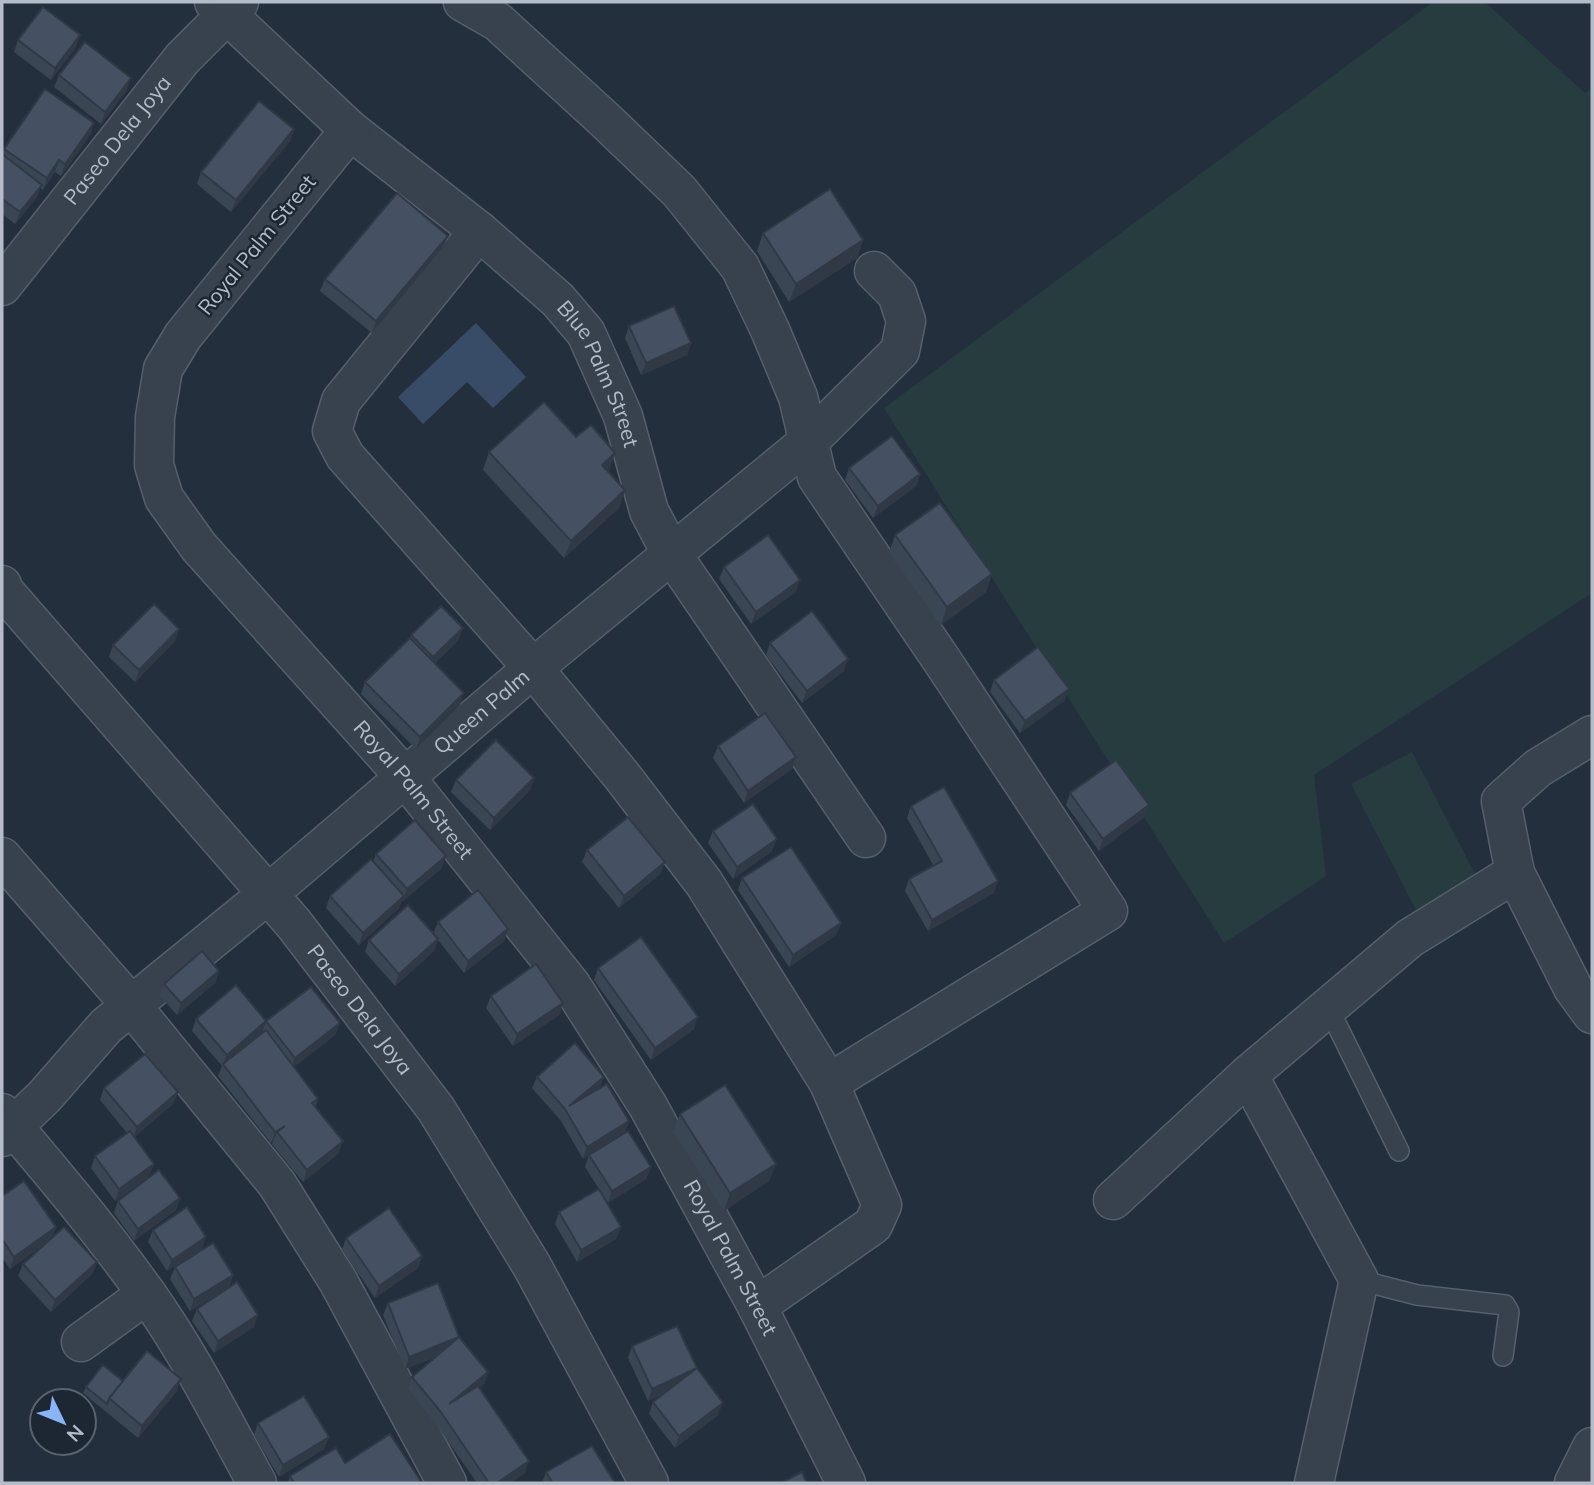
<svg xmlns="http://www.w3.org/2000/svg" width="1594" height="1485" viewBox="0 0 1594 1485" font-family="Mulish,sans-serif">
<rect width="100%" height="100%" fill="#242f3e"/>
<g fill="#263c3f">
<path d="M1433 2H1485L1585 93 1592 89V593L1314 775 1326 876 1224 943 884 408Z"/>
<path d="M1412 752 1477 878 1416 910 1351 784Z"/>
</g>
<path fill="#394c67" d="M476 323 526 377 493 408 467 382 423 424 398 397Z"/>
<g fill="none" stroke-linecap="round" stroke-linejoin="round">
<defs>
<g id="service">
<path d="M1328 1007 1399 1151"/>
<path d="M1359 1280 1417 1295 1505 1305 1509 1312 1503 1356"/>
</g>
<g id="minor">
<path id="s1" d="M214 2 350 130 479 231 558 300 586 333 623 416 649 511 671 553 866 838"/>
<path d="M463 2 498 22 605 120 679 191 740 267 770 330 798 397 817 477 941 659 1108 911 829 1083"/>
<path id="s2" d="M350 130 183 336 163 369 155 417 154 465 164 498 199 547 405 777 571 985 648 1106 757 1306 846 1483"/>
<path d="M479 231 341 401 332 431 345 456 533 668 622 776 704 883 829 1083 882 1205 873 1225 757 1306"/>
<path id="s3" d="M2 286 182 59 239 2"/>
<path id="s4" d="M2 585 4 591 294 924 436 1109 532 1266 649 1483"/>
<path d="M1592 735 1538 768 1501 801 1515 873 1573 988 1592 1014"/>
<path d="M2 857 131 1005 277 1184 338 1281 447 1483"/>
<path d="M1248 1075 1359 1280 1314 1483"/>
<path d="M2 1113C52 1172 101 1230 146 1293 189 1353 222 1419 257 1483"/>
<path id="s5" d="M2 1137 44 1097 106 1026 268 894 533 668 808 442 900 351 906 321 897 294 874 271"/>
<path d="M1113 1200 1248 1075 1410 938 1515 873"/>
<path d="M81 1342 147 1294"/>
<path d="M1574 1483 1592 1447"/>
</g>
</defs>
<use href="#service" stroke="#565f6c" stroke-width="22"/>
<use href="#minor" stroke="#565f6c" stroke-width="41"/>
<use href="#service" stroke="#38414e" stroke-width="19"/>
<use href="#minor" stroke="#38414e" stroke-width="38"/>
</g>
<g fill="#3b4654">
<path d="M18 40 76 47 51 80 14 52Z"/>
<path d="M59 75 127 90 101 124 54 87Z"/>
<path d="M94 123 90 135 61 176 55 172 43 190 40 188 37 197 15 224 2 214V154L4 149Z"/>
<path d="M294 129 290 141 231 212 197 184 201 172Z"/>
<path d="M763 233 863 240 857 258 789 302 757 251Z"/>
<path d="M443 247 372 333 320 291 325 279Z"/>
<path d="M629 326 691 343 687 355 641 375 625 338Z"/>
<path d="M576 437 615 453 608 471 625 490 619 508 564 558 483 470 489 452Z"/>
<path d="M849 468 920 474 916 486 873 518 845 480Z"/>
<path d="M895 535 992 574 986 592 941 625 889 553Z"/>
<path d="M724 567 796 592 751 624 719 579Z"/>
<path d="M463 628 458 640 435 663 460 705 416 749 361 694 365 682 410 638 411 635Z"/>
<path d="M179 629 175 641 135 682 109 657 113 645Z"/>
<path d="M770 643 844 671 802 703 766 655Z"/>
<path d="M994 680 1069 689 1064 701 1020 733 990 692Z"/>
<path d="M718 746 796 757 792 769 744 803 713 758Z"/>
<path d="M534 778 530 790 490 830 451 792 456 780Z"/>
<path d="M1070 793 1144 817 1099 851 1066 805Z"/>
<path d="M911 806 994 893 928 931 905 891 909 879 933 865 907 818Z"/>
<path d="M713 831 772 851 733 879 708 843Z"/>
<path d="M587 850 665 862 660 874 619 908 582 862Z"/>
<path d="M376 854 442 868 403 901 402 900 399 908 359 945 326 908 330 896 373 862Z"/>
<path d="M742 878 841 923 836 935 789 967 738 890Z"/>
<path d="M438 922 504 941 464 973 438 940 434 951 395 986 365 952 369 940 433 934Z"/>
<path d="M598 968 694 1029 651 1060 594 980Z"/>
<path d="M219 971 215 983 177 1015 160 996 164 984Z"/>
<path d="M491 996 563 1003 559 1015 513 1046 486 1008Z"/>
<path d="M196 1019 340 1023 335 1035 294 1067 318 1099 315 1107 339 1153 303 1182 272 1144 273 1142 271 1143 218 1076 222 1066 192 1031Z"/>
<path d="M537 1077H604L599 1089 629 1121 625 1132 651 1167 646 1179 608 1203 585 1167 589 1155 583 1159 561 1121 532 1088Z"/>
<path d="M104 1088 178 1092 173 1104 134 1137 154 1164 149 1176 115 1201 91 1168 95 1156 127 1133 100 1100Z"/>
<path d="M680 1114 776 1164 769 1181 724 1211 673 1132Z"/>
<path d="M2 1196 52 1238 97 1262 92 1274 51 1312 18 1276 23 1264 48 1241 10 1269 2 1257Z"/>
<path d="M180 1198 176 1210 134 1241 114 1213 118 1201Z"/>
<path d="M559 1212 621 1227 616 1239 577 1262 555 1224Z"/>
<path d="M153 1230 202 1249 167 1271 148 1242Z"/>
<path d="M346 1238 422 1256 418 1268 375 1298 342 1250Z"/>
<path d="M175 1267 233 1275 229 1287 190 1311 170 1279Z"/>
<path d="M388 1303 459 1337 488 1372 484 1384 479 1388 525 1473 510 1483H477L436 1424 408 1389 412 1377 436 1357 405 1369 383 1315Z"/>
<path d="M197 1309 254 1327 214 1353 192 1321Z"/>
<path d="M632 1346 718 1415 675 1448 649 1414 653 1402 663 1394 648 1401 628 1358Z"/>
<path d="M123 1381 177 1391 138 1438 83 1393 86 1387Z"/>
<path d="M258 1423 329 1437 324 1449 279 1477 254 1435Z"/>
<path d="M345 1463 422 1483H288L290 1476Z"/>
<path d="M546 1472 615 1483H542Z"/>
</g>
<g fill="#303945">
<path d="M80 35 76 47 51 80 55 68Z"/>
<path d="M131 78 127 90 101 124 105 112Z"/>
<path d="M94 123 90 135 61 176 65 164Z"/>
<path d="M294 129 290 141 231 212 236 200Z"/>
<path d="M59 160 55 172 43 190 47 178Z"/>
<path d="M42 185 37 197 15 224 20 212Z"/>
<path d="M448 236 443 247 372 333 376 321Z"/>
<path d="M863 240 857 258 789 302 796 284Z"/>
<path d="M691 343 687 355 641 375 646 363Z"/>
<path d="M615 453 609 471 595 482 602 465Z"/>
<path d="M920 474 916 486 873 518 878 506Z"/>
<path d="M625 490 619 508 564 558 571 541Z"/>
<path d="M992 574 986 592 941 625 947 607Z"/>
<path d="M800 580 796 592 751 624 756 612Z"/>
<path d="M463 628 458 640 428 669 433 657Z"/>
<path d="M179 629 175 641 135 682 139 670Z"/>
<path d="M848 659 844 671 802 703 807 691Z"/>
<path d="M1069 689 1064 701 1020 733 1025 721Z"/>
<path d="M464 693 460 705 416 749 420 737Z"/>
<path d="M796 757 792 769 744 803 748 791Z"/>
<path d="M534 778 530 790 490 830 494 818Z"/>
<path d="M1149 805 1144 817 1099 851 1103 839Z"/>
<path d="M777 839 772 851 733 879 737 867Z"/>
<path d="M446 856 442 868 403 901 407 889Z"/>
<path d="M665 862 660 874 619 908 624 896Z"/>
<path d="M998 881 994 893 928 931 932 920Z"/>
<path d="M404 896 399 908 359 945 363 933Z"/>
<path d="M841 923 836 935 789 967 793 955Z"/>
<path d="M508 929 504 941 464 973 468 961Z"/>
<path d="M438 939 434 951 395 986 399 974Z"/>
<path d="M219 971 215 983 177 1015 181 1003Z"/>
<path d="M563 1003 559 1015 513 1046 517 1034Z"/>
<path d="M698 1017 694 1029 651 1060 655 1048Z"/>
<path d="M266 1021 262 1033 223 1064 227 1055Z"/>
<path d="M340 1023 335 1035 290 1070 295 1058Z"/>
<path d="M604 1077 599 1089 569 1106Z"/>
<path d="M178 1092 173 1104 132 1139 137 1127Z"/>
<path d="M629 1121 625 1133 583 1159 587 1147Z"/>
<path d="M285 1126 277 1132 273 1142 271 1143 275 1132Z"/>
<path d="M343 1141 339 1153 303 1182 307 1170Z"/>
<path d="M154 1164 149 1176 115 1201 119 1189Z"/>
<path d="M776 1164 769 1181 724 1211 730 1193Z"/>
<path d="M651 1167 646 1179 608 1203 612 1191Z"/>
<path d="M180 1198 176 1210 134 1241 138 1229Z"/>
<path d="M56 1227 52 1239 10 1269 14 1257Z"/>
<path d="M621 1227 616 1239 577 1262 581 1250Z"/>
<path d="M206 1237 202 1249 167 1271 172 1260Z"/>
<path d="M422 1256 418 1268 375 1298 379 1286Z"/>
<path d="M97 1262 92 1274 51 1312 55 1300Z"/>
<path d="M233 1275 229 1287 190 1311 194 1299Z"/>
<path d="M258 1315 254 1327 214 1353 218 1341Z"/>
<path d="M459 1337 455 1349 405 1369 409 1357Z"/>
<path d="M697 1368 692 1380 648 1401 652 1389Z"/>
<path d="M488 1372 484 1384 445 1416 449 1404Z"/>
<path d="M181 1379 177 1391 138 1438 142 1426Z"/>
<path d="M723 1403 718 1415 675 1448 679 1436Z"/>
<path d="M329 1437 324 1449 279 1477 283 1465Z"/>
<path d="M529 1461 525 1473 510 1483H497Z"/>
</g>
<g fill="#455162" stroke="#303945" stroke-width="2">
<path d="M43 7 80 35 55 68 18 40Z"/>
<path d="M85 42 131 78 105 112 59 75Z"/>
<path d="M45 89 94 123 65 164 59 160 47 178 4 149Z"/>
<path d="M259 101 294 129 236 200 201 172Z"/>
<path d="M2 154 42 185 20 212 2 199Z"/>
<path d="M830 189 863 240 796 284 763 233Z"/>
<path d="M397 193 448 236 376 321 325 279Z"/>
<path d="M674 306 691 343 646 363 629 326Z"/>
<path d="M544 402 576 437 591 425 615 453 602 465 625 490 571 541 489 452Z"/>
<path d="M892 436 920 474 878 506 849 468Z"/>
<path d="M940 503 992 574 947 607 895 535Z"/>
<path d="M768 535 800 580 756 612 724 567Z"/>
<path d="M154 604 179 629 139 670 113 645Z"/>
<path d="M441 606 463 628 433 657 411 635Z"/>
<path d="M812 611 848 659 807 691 770 643Z"/>
<path d="M410 638 464 693 420 737 365 682Z"/>
<path d="M1038 647 1069 689 1025 721 994 680Z"/>
<path d="M765 713 796 757 748 791 718 746Z"/>
<path d="M496 740 534 778 494 818 456 780Z"/>
<path d="M1116 760 1149 805 1103 839 1070 793Z"/>
<path d="M944 787 998 881 932 920 909 879 942 861 911 806Z"/>
<path d="M753 804 777 839 737 867 713 831Z"/>
<path d="M628 817 665 862 624 896 587 850Z"/>
<path d="M415 820 446 856 407 889 376 854Z"/>
<path d="M791 847 841 923 793 955 742 878Z"/>
<path d="M371 859 404 896 363 933 330 896Z"/>
<path d="M478 890 508 929 468 961 438 922Z"/>
<path d="M408 905 438 939 399 974 369 940Z"/>
<path d="M641 937 698 1017 655 1048 598 968Z"/>
<path d="M202 951 219 971 181 1003 164 984Z"/>
<path d="M536 964 563 1003 517 1034 491 996Z"/>
<path d="M236 985 266 1021 227 1055 196 1019Z"/>
<path d="M311 987 340 1023 295 1058 266 1021Z"/>
<path d="M266 1030 318 1099 312 1103 343 1141 307 1170 277 1132 285 1126 275 1132 223 1064Z"/>
<path d="M575 1043 604 1077 569 1106 607 1084 629 1121 587 1147 565 1109 537 1077Z"/>
<path d="M145 1054 178 1092 137 1127 104 1088Z"/>
<path d="M725 1085 776 1164 730 1193 680 1114Z"/>
<path d="M130 1131 154 1164 119 1189 95 1156Z"/>
<path d="M628 1131 651 1167 612 1191 589 1155Z"/>
<path d="M159 1170 180 1198 138 1229 118 1201Z"/>
<path d="M24 1181 56 1227 14 1257 2 1239V1196Z"/>
<path d="M599 1189 621 1227 581 1250 559 1212Z"/>
<path d="M187 1207 206 1237 172 1260 153 1230Z"/>
<path d="M389 1208 422 1256 379 1286 346 1238Z"/>
<path d="M64 1227 97 1262 55 1300 23 1264Z"/>
<path d="M213 1243 233 1275 194 1299 175 1267Z"/>
<path d="M237 1282 258 1315 218 1341 197 1309Z"/>
<path d="M438 1283 459 1337 409 1357 388 1303Z"/>
<path d="M677 1326 697 1368 723 1403 679 1436 653 1402 697 1368 652 1389 632 1346Z"/>
<path d="M459 1337 488 1372 449 1404 478 1386 529 1461 497 1483H489L441 1412 412 1377Z"/>
<path d="M147 1351 181 1379 142 1426 109 1398Z"/>
<path d="M103 1365 123 1381 109 1398 107 1404 86 1387Z"/>
<path d="M304 1396 329 1437 283 1465 258 1423Z"/>
<path d="M390 1434 422 1483H294L290 1476 336 1448 345 1463Z"/>
<path d="M592 1446 615 1483H553L546 1472Z"/>
<path d="M802 1472 807 1483H781Z"/>
</g>
<g text-anchor="middle" stroke-width="5" stroke-linejoin="round" paint-order="stroke">
<g font-size="21" fill="#b4bcc9" stroke="#1d2633">
<text dy="7" stroke="none"><textPath href="#s3" startOffset="186">Paseo Dela Joya</textPath></text>
<text transform="translate(257 245) rotate(-51)" y="7">Royal Palm Street</text>
<text dy="7" stroke="none"><textPath href="#s1" startOffset="541">Blue Palm Street</textPath></text>
<text dy="7" stroke="none"><textPath href="#s5" startOffset="642">Queen Palm</textPath></text>
<text dy="7" stroke="none"><textPath href="#s2" startOffset="819">Royal Palm Street</textPath></text>
<text dy="7" stroke="none"><textPath href="#s4" startOffset="556">Paseo Dela Joya</textPath></text>
<text dy="7" stroke="none"><textPath href="#s2" startOffset="1386">Royal Palm Street</textPath></text>
</g>
</g>
<rect width="1594" height="1485" fill="none" stroke="#b4bcc9" stroke-width="7"/>
<g transform="translate(63 1422) rotate(133)"><circle r="33" fill="#1d2633" stroke="#59626f" stroke-width="2"/>
<path d="M0-5L12 26L0 18L-12 26Z" fill="#8ab4f8"/>
<text y="-10" font-size="19" font-weight="bold" text-anchor="middle" fill="#b4bcc9">N</text>
</g>
</svg>
